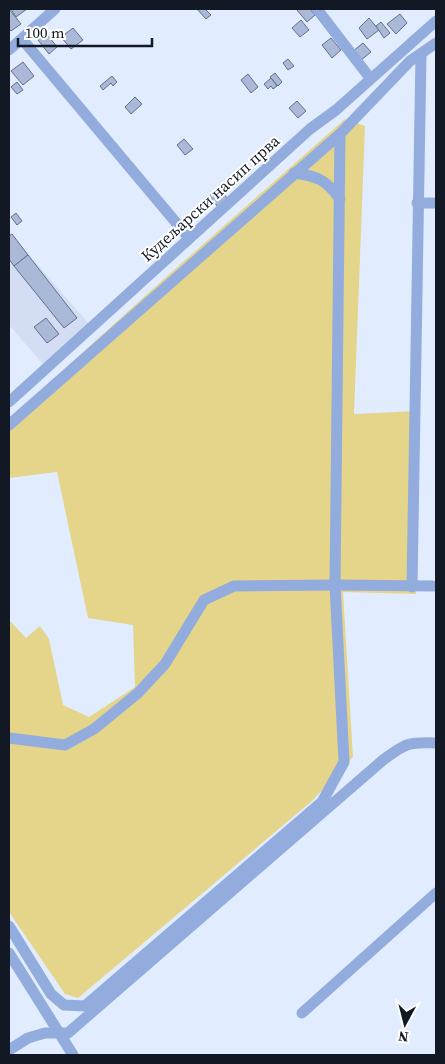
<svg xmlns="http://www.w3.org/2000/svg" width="445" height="1064" viewBox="0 0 445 1064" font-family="'Source Serif 4',serif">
<rect width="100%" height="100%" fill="#e2ecff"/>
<path fill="#d3def5" d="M9 232 89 324 44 365 9 325Z"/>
<path fill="#e4d58a" d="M345 119 365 126 354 414 418 411 416 594 343 592 353 757 312 801 78 998 65 994 9 912V620L26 638 40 626 49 639 63 705 89 717 135 687 133 625 88 618 57 472 9 478V419L166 277Z"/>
<g fill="#aab9d7" stroke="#626f8b">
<path d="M9 9 21 24 11 31 9 29Z"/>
<path d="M11 9H27L16 17Z"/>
<path d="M197 9H205L211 15 206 19Z"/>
<path d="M296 9H310L315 15 307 22Z"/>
<path d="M400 14 407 23 396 34 387 24Z"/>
<path d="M369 18 379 30 367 39 359 28Z"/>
<path d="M301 20 309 30 300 37 292 28Z"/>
<path d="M381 22 390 33 384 38 376 26Z"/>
<path d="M73 28 83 40 71 49 61 37Z"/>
<path d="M46 33 57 47 49 54 38 40Z"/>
<path d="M331 38 341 50 332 58 322 45Z"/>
<path d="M363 43 371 52 360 61 352 52Z"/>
<path d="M288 59 294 66 288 70 283 63Z"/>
<path d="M23 62 34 76 23 85 11 71Z"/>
<path d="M275 73 282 82 278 86 270 77Z"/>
<path d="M248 74 258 87 251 93 241 80Z"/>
<path d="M112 76 117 82 113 86 111 83 103 90 100 86Z"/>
<path d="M271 78 277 86 273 89 271 86 268 89 264 84Z"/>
<path d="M17 82 23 90 17 94 11 87Z"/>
<path d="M135 97 142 104 131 114 125 107Z"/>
<path d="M297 101 306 111 298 118 289 108Z"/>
<path d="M184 139 193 149 185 155 177 145Z"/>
<path d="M219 188 228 199 218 207 209 196Z"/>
<path d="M16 213 22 221 17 225 11 217Z"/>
<path d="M12 234 28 255 14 266 9 259V236Z"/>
<path d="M28 255 77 318 64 328 14 266Z"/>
<path d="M46 318 59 334 47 343 34 327Z"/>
</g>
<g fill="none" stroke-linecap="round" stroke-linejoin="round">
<g stroke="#93acde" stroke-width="11">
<path d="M317 9 370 78"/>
<path d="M22 39 189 238"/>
<path d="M9 50 55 9"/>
<path d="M294 173C318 176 326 180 340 199"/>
<path d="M417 203H436"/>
<path d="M9 402 310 129 336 110 436 21"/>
<path d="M9 425 340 134 410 61 436 43"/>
<path d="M412 587 421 54"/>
<path d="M9 738 65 745 94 729 138 693 165 664 204 600 234 586 335 585 433 586"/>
<path d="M9 926 51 994 64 1005 85 1006 322 802 344 762 335 585 340 134"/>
<path d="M9 953 73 1055"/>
<path d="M302 1013 436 893"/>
<path d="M9 1050 28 1038 45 1033H68L383 760C406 743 408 742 436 743"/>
</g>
</g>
<g text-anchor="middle" stroke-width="4" stroke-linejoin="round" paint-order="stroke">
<g font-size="16" fill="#131924" stroke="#fff">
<text transform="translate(210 198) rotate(-42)" y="6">Кудељарски насип прва</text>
</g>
</g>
<rect width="445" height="1064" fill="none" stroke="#131924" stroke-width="20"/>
<g transform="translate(405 1024) rotate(187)" stroke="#ffffff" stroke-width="4" paint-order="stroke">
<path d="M0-4L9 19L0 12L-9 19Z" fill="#131924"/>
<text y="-8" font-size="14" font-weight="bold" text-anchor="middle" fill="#131924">N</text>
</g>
<path d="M18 38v8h134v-8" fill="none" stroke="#131924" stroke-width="2.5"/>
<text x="25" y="38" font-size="15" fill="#131924" stroke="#ffffff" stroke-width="4" paint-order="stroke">100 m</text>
</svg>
